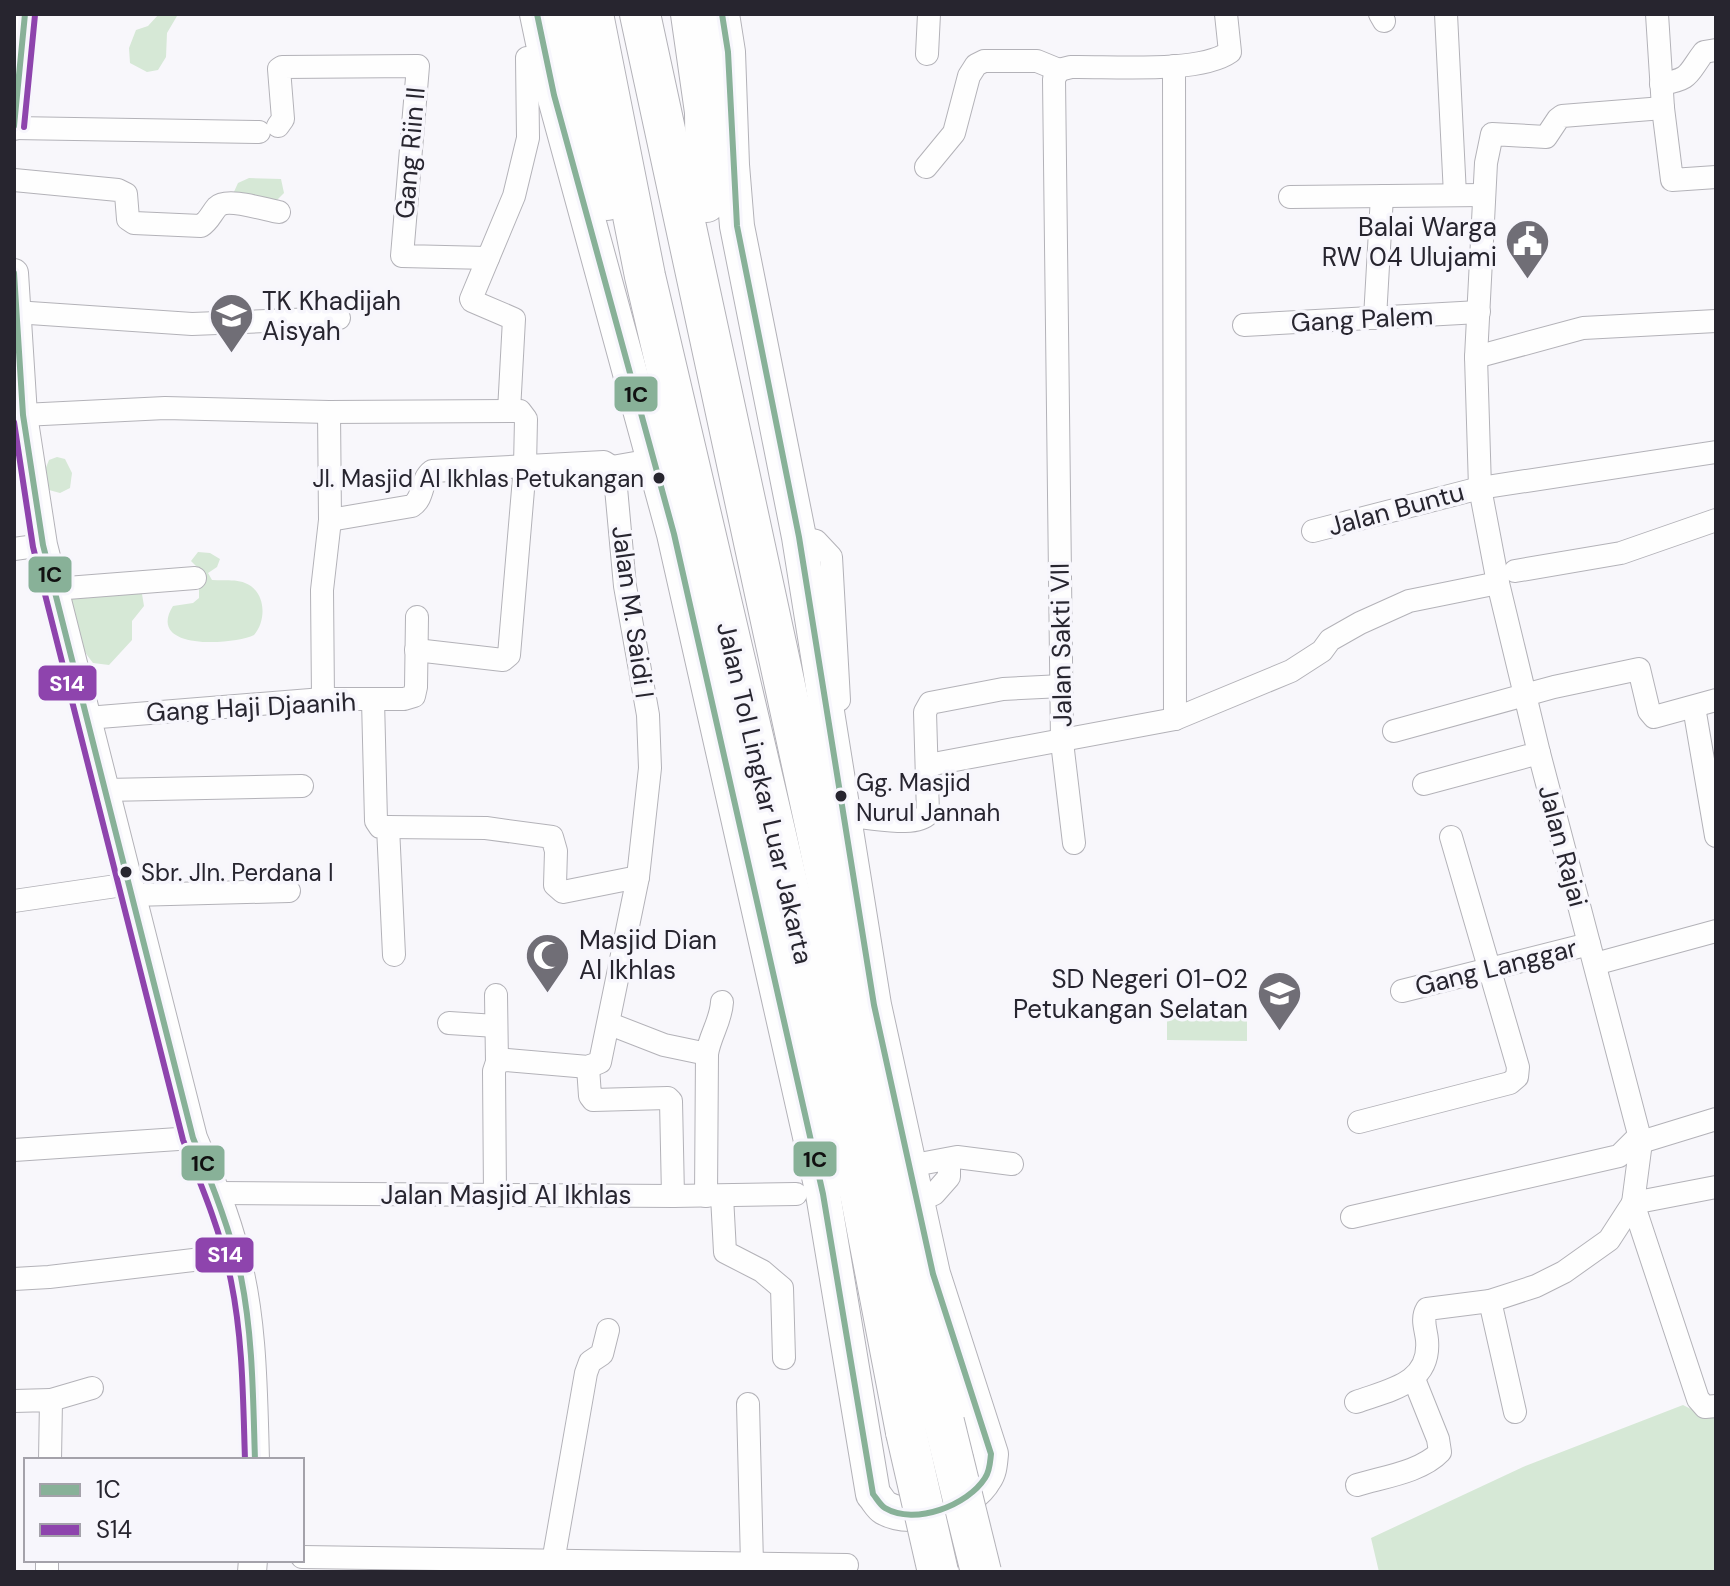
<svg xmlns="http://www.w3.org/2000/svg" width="1730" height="1586" viewBox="0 0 1730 1586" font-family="'DM Sans',sans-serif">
<rect width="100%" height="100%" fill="#f8f7fb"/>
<g fill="#d6e8d6">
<path d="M159 14H176L177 16 167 33 166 57 158 70 147 72 130 63 129 48 136 30 148 26Z"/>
<path d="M249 178 281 179 284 193 276 201 233 194 238 183Z"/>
<path d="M57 457 65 459 72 473 70 488 60 493 49 490 45 470 49 460Z"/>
<path d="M198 552 210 553 220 559 217 567 208 573 212 580C222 581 236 579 245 583 266 591 267 620 254 635 234 645 145 651 173 606L193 603 199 598V569L191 561Z"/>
<path d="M136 590 142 594 144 606 132 621V640L109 665 93 663C77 643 69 621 71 596Z"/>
<path d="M1167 1004H1247V1041L1167 1040Z"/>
<path d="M1683 1405 1703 1415H1716V1572H1379L1371 1538 1523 1467Z"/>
</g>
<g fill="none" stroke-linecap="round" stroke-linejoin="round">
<defs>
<g id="minor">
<path d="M1380 14 1384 21"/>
<path d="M1446 14 1455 195"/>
<path d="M1657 14 1663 108 1672 180 1716 177"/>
<path d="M927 54 929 14"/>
<path d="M1174 66 1175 719"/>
<path d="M1059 70 1054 79 1062 742 1074 843"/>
<path d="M1059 70 1071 67C1109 66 1199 74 1230 52L1226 14"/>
<path d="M1661 84C1692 79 1687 74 1704 52L1716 50"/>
<path d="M1663 108 1562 116 1558 119 1546 137 1492 134 1486 163 1476 357 1480 488 1498 583 1539 753 1641 1142 1633 1203 1698 1399 1705 1407 1716 1406"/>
<path d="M278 126 283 119 279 69 282 67 418 66 402 256 488 258"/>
<path d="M14 128 259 132"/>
<path d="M926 167 954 133 969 76 976 65 984 61H1037L1059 70"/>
<path d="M14 180 118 190 126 194 128 219 134 223 201 226C209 221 211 214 217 207 227 197 266 210 279 212"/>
<path d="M1290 197 1484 195"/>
<path d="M15 312 192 324 339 318"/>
<path d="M1375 318 1382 196"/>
<path d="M1244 325 1479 312"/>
<path d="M1476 357 1583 328 1716 321"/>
<path d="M509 411 514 319 472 301 471 299 514 196 528 138 527 58"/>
<path d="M23 415 165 408 329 412 520 411 526 419 525 466 509 655 503 660 416 650"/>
<path d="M612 467 652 460"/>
<path d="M330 520 412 506C425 497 420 480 432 471L604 462 612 467 615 477 625 586 648 715 650 768 638 877 600 1062 588 1067 507 1060 497 1062 494 1071 495 1195"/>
<path d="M1313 531 1480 488 1716 452"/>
<path d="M799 537 816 541 831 557 839 700"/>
<path d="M14 549 43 545"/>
<path d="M1515 571 1621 553 1716 520"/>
<path d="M54 589 195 578"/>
<path d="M323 699 322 590 330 520 329 412"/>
<path d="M373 700 376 821 380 827H388L394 955"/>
<path d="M1694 707 1716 836"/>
<path d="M87 718 323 699H404L414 696 416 687 417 617"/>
<path d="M1394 731 1554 687 1639 669 1649 711 1654 717 1716 700"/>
<path d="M928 765 1175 719 1291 671 1322 651 1330 640 1360 623 1409 601 1498 583"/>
<path d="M1424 784 1539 753"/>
<path d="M105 790 302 786"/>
<path d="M844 817C866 815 914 829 928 814L925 712 930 703 1003 689 1062 686"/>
<path d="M388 827 486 828 552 837 556 851 555 885 563 892 638 877"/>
<path d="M132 895 289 891"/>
<path d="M14 901 130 884"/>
<path d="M1595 964 1716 931"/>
<path d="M1402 991 1589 944"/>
<path d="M496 995 497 1062"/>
<path d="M449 1023 496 1026"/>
<path d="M610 1024 664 1045 707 1054"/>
<path d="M588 1067 590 1096 593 1100 668 1098 671 1101 673 1196"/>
<path d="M1359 1122 1510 1083 1517 1077 1518 1067 1451 837"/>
<path d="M1641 1142 1716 1119"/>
<path d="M14 1150 193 1138"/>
<path d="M909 1166 957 1157 1012 1164"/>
<path d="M216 1193 673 1196 796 1194"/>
<path d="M706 1196 707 1054C710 1035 721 1021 722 1002"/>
<path d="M722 1196 725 1252 762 1271 782 1288 784 1358"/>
<path d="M917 1201 934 1194 949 1177V1159"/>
<path d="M1633 1203 1716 1187"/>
<path d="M1352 1217 1619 1156 1638 1137"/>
<path d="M14 1279 49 1277 236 1255"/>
<path d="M1490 1301 1515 1412"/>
<path d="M51 1400 92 1388"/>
<path d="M14 1401 51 1400 50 1460"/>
<path d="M1356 1402C1389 1390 1431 1384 1427 1340 1426 1329 1421 1319 1427 1309L1490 1301 1536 1286 1564 1272 1609 1240 1633 1203"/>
<path d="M748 1404 752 1564"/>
<path d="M1357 1485C1383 1477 1421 1472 1440 1452L1438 1439 1414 1379"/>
<path d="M302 1557 847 1565"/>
<path d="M553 1562 586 1373 590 1362 602 1354 608 1330"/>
<path d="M47 1572V1560"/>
</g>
<g id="tertiary">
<path d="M14 126 25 14"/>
<path d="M14 273 23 415 43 545 193 1138C209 1176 225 1213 235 1253 253 1319 253 1392 255 1460"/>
<path d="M252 1572 253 1560"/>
</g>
<path id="primary" d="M537 14 554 95 674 534 823 1194 873 1494C877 1498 880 1505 885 1508 913 1524 970 1506 985 1478 990 1471 990 1463 991 1454L933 1274 874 1005 799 537 737 226 732 165 728 52 722 14"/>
<g id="motorway">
<path d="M556 14 607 200"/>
<path d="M593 14 645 276 861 1198 906 1432"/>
<path d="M640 14 944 1422"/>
<path d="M691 14 705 112 706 202"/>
</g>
</defs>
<use href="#minor" stroke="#b3b2b8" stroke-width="24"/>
<use href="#tertiary" stroke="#b3b2b8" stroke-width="30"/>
<use href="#primary" stroke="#b3b2b8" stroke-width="36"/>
<use href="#motorway" stroke="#b3b2b8" stroke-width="42"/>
<use href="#minor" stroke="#fefefe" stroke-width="22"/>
<use href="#tertiary" stroke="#fefefe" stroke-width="28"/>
<use href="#primary" stroke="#fefefe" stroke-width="34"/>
<use href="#motorway" stroke="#fefefe" stroke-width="40"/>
<defs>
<g id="motorway-bridge">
<path d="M944 1422 981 1572"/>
<path d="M906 1432 938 1572"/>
</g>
</defs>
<use href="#motorway-bridge" stroke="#b3b2b8" stroke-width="42" stroke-linecap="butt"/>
<use href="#motorway-bridge" stroke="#fefefe" stroke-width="40"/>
<defs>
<g id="bus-1">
<path d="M537 14 554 95 674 534 823 1194 873 1494C877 1499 880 1505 885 1508 915 1526 968 1505 985 1478 990 1471 990 1462 991 1454L933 1274 874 1005 799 537 737 226 728 52 722 14"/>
<path d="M14 126 25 14"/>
<path d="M14 273 23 415 43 545 193 1138C212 1183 230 1229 241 1277 253 1337 253 1399 255 1460"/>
</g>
<g id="bus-2">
<path d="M24 127 35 15"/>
<path d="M14 422 33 547 183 1140C202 1187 221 1232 231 1281 243 1340 243 1400 245 1460"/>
</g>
</defs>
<use href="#bus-1" stroke="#f7f6fc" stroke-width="12"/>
<use href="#bus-2" stroke="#f7f6fc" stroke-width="12"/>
<use href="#bus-1" stroke="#88b198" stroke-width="6"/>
<use href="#bus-2" stroke="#8e44ad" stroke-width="6"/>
</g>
<defs>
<symbol id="civic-pin" viewBox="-11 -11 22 30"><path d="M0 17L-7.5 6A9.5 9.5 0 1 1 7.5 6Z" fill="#706e76" stroke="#f7f6fc"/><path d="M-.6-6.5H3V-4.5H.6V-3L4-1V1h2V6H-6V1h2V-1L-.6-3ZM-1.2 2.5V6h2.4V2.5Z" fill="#fff"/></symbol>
<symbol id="school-pin" viewBox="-11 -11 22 30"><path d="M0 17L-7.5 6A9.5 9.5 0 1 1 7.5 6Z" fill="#706e76" stroke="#f7f6fc"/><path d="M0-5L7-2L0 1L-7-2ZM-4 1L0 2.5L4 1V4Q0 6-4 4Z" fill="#fff"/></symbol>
<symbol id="mosque-pin" viewBox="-11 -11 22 30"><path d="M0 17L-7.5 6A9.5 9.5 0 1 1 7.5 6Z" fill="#706e76" stroke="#f7f6fc"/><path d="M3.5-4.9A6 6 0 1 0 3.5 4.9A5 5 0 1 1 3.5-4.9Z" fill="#fff"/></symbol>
</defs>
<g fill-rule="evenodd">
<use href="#civic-pin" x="1502" y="216" width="51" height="69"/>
<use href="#school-pin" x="206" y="290" width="51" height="69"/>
<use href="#mosque-pin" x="522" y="930" width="51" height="69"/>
<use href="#school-pin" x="1254" y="968" width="51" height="69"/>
</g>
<g fill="#27252f" stroke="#f7f6fc" stroke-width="3">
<circle cx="659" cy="478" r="7"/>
<circle cx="841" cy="796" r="7"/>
<circle cx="126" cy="872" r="7"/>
</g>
<g text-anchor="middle" stroke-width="7" stroke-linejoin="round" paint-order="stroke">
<g font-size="24" fill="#27252f" stroke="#f7f6fc" text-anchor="start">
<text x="644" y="487" text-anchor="end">Jl. Masjid Al Ikhlas Petukangan</text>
<text x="856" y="791">Gg. Masjid<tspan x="856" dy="30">Nurul Jannah</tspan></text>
<text x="141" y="881">Sbr. Jln. Perdana I</text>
</g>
<g font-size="26" fill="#27252f" stroke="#f7f6fc">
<text transform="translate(410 153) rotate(-85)" y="9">Gang Riin II</text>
<text transform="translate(1362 319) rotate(-3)" y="9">Gang Palem</text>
<text transform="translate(1396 509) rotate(-15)" y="9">Jalan Buntu</text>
<text transform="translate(633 612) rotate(82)" y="9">Jalan M. Saidi I</text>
<text transform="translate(1061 645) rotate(-91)" y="9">Jalan Sakti VII</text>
<text transform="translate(251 707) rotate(-3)" y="9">Gang Haji Djaanih</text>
<text transform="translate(765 793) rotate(77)" y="9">Jalan Tol Lingkar Luar Jakarta</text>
<text transform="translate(1563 846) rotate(75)" y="9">Jalan Rajai</text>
<text transform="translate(1496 967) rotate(-14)" y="9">Gang Langgar</text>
<text x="506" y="1204">Jalan Masjid Al Ikhlas</text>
</g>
<g font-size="26" fill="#27252f" stroke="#f7f6fc" text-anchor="end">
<text x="1497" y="236">Balai Warga<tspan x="1497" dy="30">RW 04 Ulujami</tspan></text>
<text x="262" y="310" text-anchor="start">TK Khadijah<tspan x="262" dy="30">Aisyah</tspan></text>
<text x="579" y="949" text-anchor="start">Masjid Dian<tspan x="579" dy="30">Al Ikhlas</tspan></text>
<text x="1248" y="988">SD Negeri 01-02<tspan x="1248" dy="30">Petukangan Selatan</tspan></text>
</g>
</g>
<g stroke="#f7f6fc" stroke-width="3">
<rect x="613" y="375" width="46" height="38" rx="8" fill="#88b198"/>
<rect x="27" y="555" width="46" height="39" rx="8" fill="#88b198"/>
<rect x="37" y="664" width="61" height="38" rx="8" fill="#8e44ad"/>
<rect x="792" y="1140" width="46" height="38" rx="8" fill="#88b198"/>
<rect x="180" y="1144" width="46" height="38" rx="8" fill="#88b198"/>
<rect x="194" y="1236" width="61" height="38" rx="8" fill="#8e44ad"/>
</g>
<g font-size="22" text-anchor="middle" font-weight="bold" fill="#fff">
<text x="67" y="691">S14</text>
<text x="225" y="1262">S14</text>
</g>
<g font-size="22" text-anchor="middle" font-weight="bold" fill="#111">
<text x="636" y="402">1C</text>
<text x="50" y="582">1C</text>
<text x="815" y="1167">1C</text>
<text x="203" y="1171">1C</text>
</g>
<rect width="1730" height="1586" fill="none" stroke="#27252f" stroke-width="32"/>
<rect x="24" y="1458" width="280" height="104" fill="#f7f6fc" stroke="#a4a2aa" stroke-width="2"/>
<rect x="40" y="1484" width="40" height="12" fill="#88b198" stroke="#a4a2aa" stroke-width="2"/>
<text x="96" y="1498" font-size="24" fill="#27252f">1C</text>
<rect x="40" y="1524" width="40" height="12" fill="#8e44ad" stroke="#a4a2aa" stroke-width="2"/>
<text x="96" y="1538" font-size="24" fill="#27252f">S14</text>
</svg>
